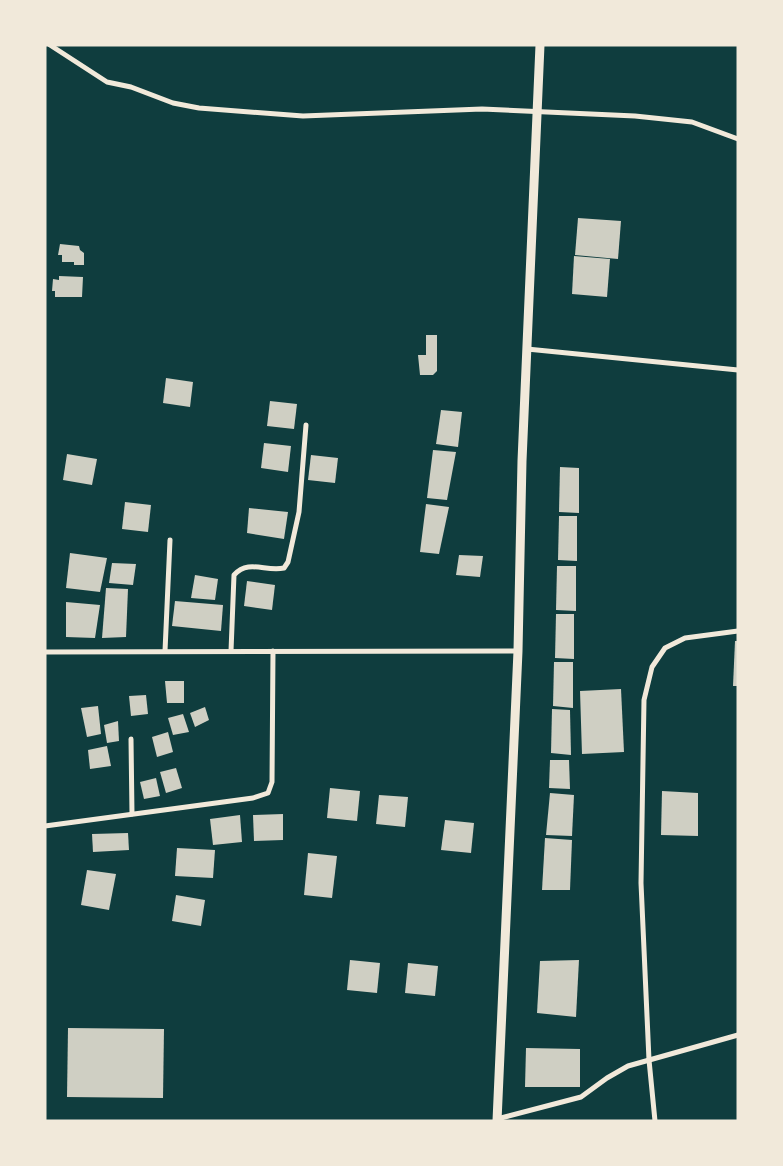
<svg xmlns="http://www.w3.org/2000/svg" width="783" height="1166" viewBox="0 0 783 1166" font-family="Lato,sans-serif">
<rect width="100%" height="100%" fill="#0f3d3e"/>
<g fill="#cfcfc3">
<path d="M578 218 621 221 618 259 575 255Z"/>
<path d="M60 244 79 246 80 250 84 253V265H74V262H62V255H58Z"/>
<path d="M574 256 610 259 607 297 572 294Z"/>
<path d="M59 276 83 277 82 297H55V291H52L53 279 59 280Z"/>
<path d="M426 335H437V371L433 375H420L418 355H426Z"/>
<path d="M166 378 193 382 190 407 163 403Z"/>
<path d="M270 401 297 404 294 429 267 426Z"/>
<path d="M441 410 462 412 458 447 436 444Z"/>
<path d="M264 443 291 446 288 472 261 468Z"/>
<path d="M433 450 456 452 447 500 427 498Z"/>
<path d="M67 454 97 459 92 485 63 480Z"/>
<path d="M311 455 338 458 335 483 308 480Z"/>
<path d="M560 467 579 468V513L559 512Z"/>
<path d="M125 502 151 505 148 532 122 529Z"/>
<path d="M426 504 449 507 439 554 420 552Z"/>
<path d="M249 508 288 512 284 539 247 533Z"/>
<path d="M559 516H577V561L558 560Z"/>
<path d="M70 553 107 558 100 592 66 588Z"/>
<path d="M459 555 483 556 480 577 456 575Z"/>
<path d="M112 563 136 564 133 585 109 583Z"/>
<path d="M557 566H576V611L556 610Z"/>
<path d="M195 575 218 579 215 600 191 598Z"/>
<path d="M247 581 275 585 272 610 244 606Z"/>
<path d="M106 588 128 589 126 637 102 638Z"/>
<path d="M175 601 223 605 221 631 172 626Z"/>
<path d="M66 602 100 605 95 638 66 637Z"/>
<path d="M556 614H574V659L555 658Z"/>
<path d="M735 641H738V686H733Z"/>
<path d="M554 662H573V708L553 706Z"/>
<path d="M165 681H184V703H167Z"/>
<path d="M621 689 624 752 582 754 580 691Z"/>
<path d="M146 695 148 714 131 716 129 696Z"/>
<path d="M98 706 101 734 87 737 81 708Z"/>
<path d="M205 707 209 720 195 727 190 713Z"/>
<path d="M552 709 570 710 571 755 551 753Z"/>
<path d="M183 714 189 732 173 735 168 718Z"/>
<path d="M118 721 119 741 107 743 104 725Z"/>
<path d="M168 732 173 752 157 757 152 737Z"/>
<path d="M107 746 111 766 90 769 88 750Z"/>
<path d="M550 760H569L570 789 549 788Z"/>
<path d="M176 768 182 788 166 793 160 772Z"/>
<path d="M156 778 160 796 144 799 140 782Z"/>
<path d="M330 788 360 791 357 821 327 818Z"/>
<path d="M662 791 698 793V836L661 835Z"/>
<path d="M550 793 574 795 572 836 546 835Z"/>
<path d="M379 795 408 797 405 827 376 824Z"/>
<path d="M283 814V840L254 841 253 815Z"/>
<path d="M240 815 242 842 213 845 210 819Z"/>
<path d="M445 820 474 823 471 853 441 850Z"/>
<path d="M128 833 129 850 93 852 92 834Z"/>
<path d="M545 838 572 840 570 890H542Z"/>
<path d="M177 848 215 850 213 878 175 876Z"/>
<path d="M308 853 337 856 332 898 304 895Z"/>
<path d="M87 870 116 874 109 910 81 905Z"/>
<path d="M176 895 205 900 201 926 172 921Z"/>
<path d="M350 960 380 963 377 993 347 990Z"/>
<path d="M579 960 576 1017 537 1013 540 961Z"/>
<path d="M408 963 438 966 435 996 405 993Z"/>
<path d="M68 1028 164 1029 163 1098 67 1097Z"/>
<path d="M526 1048 580 1049V1087H525Z"/>
</g>
<g fill="none" stroke-linecap="round" stroke-linejoin="round">
<g stroke="#f1e9da" stroke-width="5">
<path d="M50 45 107 82 131 87 173 103 199 108 303 116 482 109 635 116 692 122 738 139"/>
<path d="M527 349 738 370"/>
<path d="M165 651 170 540"/>
<path d="M231 651 234 575C249 559 265 572 284 568L288 562 299 512 306 425"/>
<path d="M45 652 518 651"/>
<path d="M131 739 132 814"/>
<path d="M45 826 253 798 268 793 272 782 273 651"/>
<path d="M497 1119 581 1097 607 1078 628 1066 738 1035"/>
<path d="M655 1121 649 1060 641 883 644 700 652 667 665 648 685 638 738 631"/>
</g>
<path stroke="#f1e9da" stroke-width="9" d="M497 1121 518 651 522 461 540 45"/>
</g>
<rect width="783" height="1166" fill="none" stroke="#f1e9da" stroke-width="93"/>
</svg>
